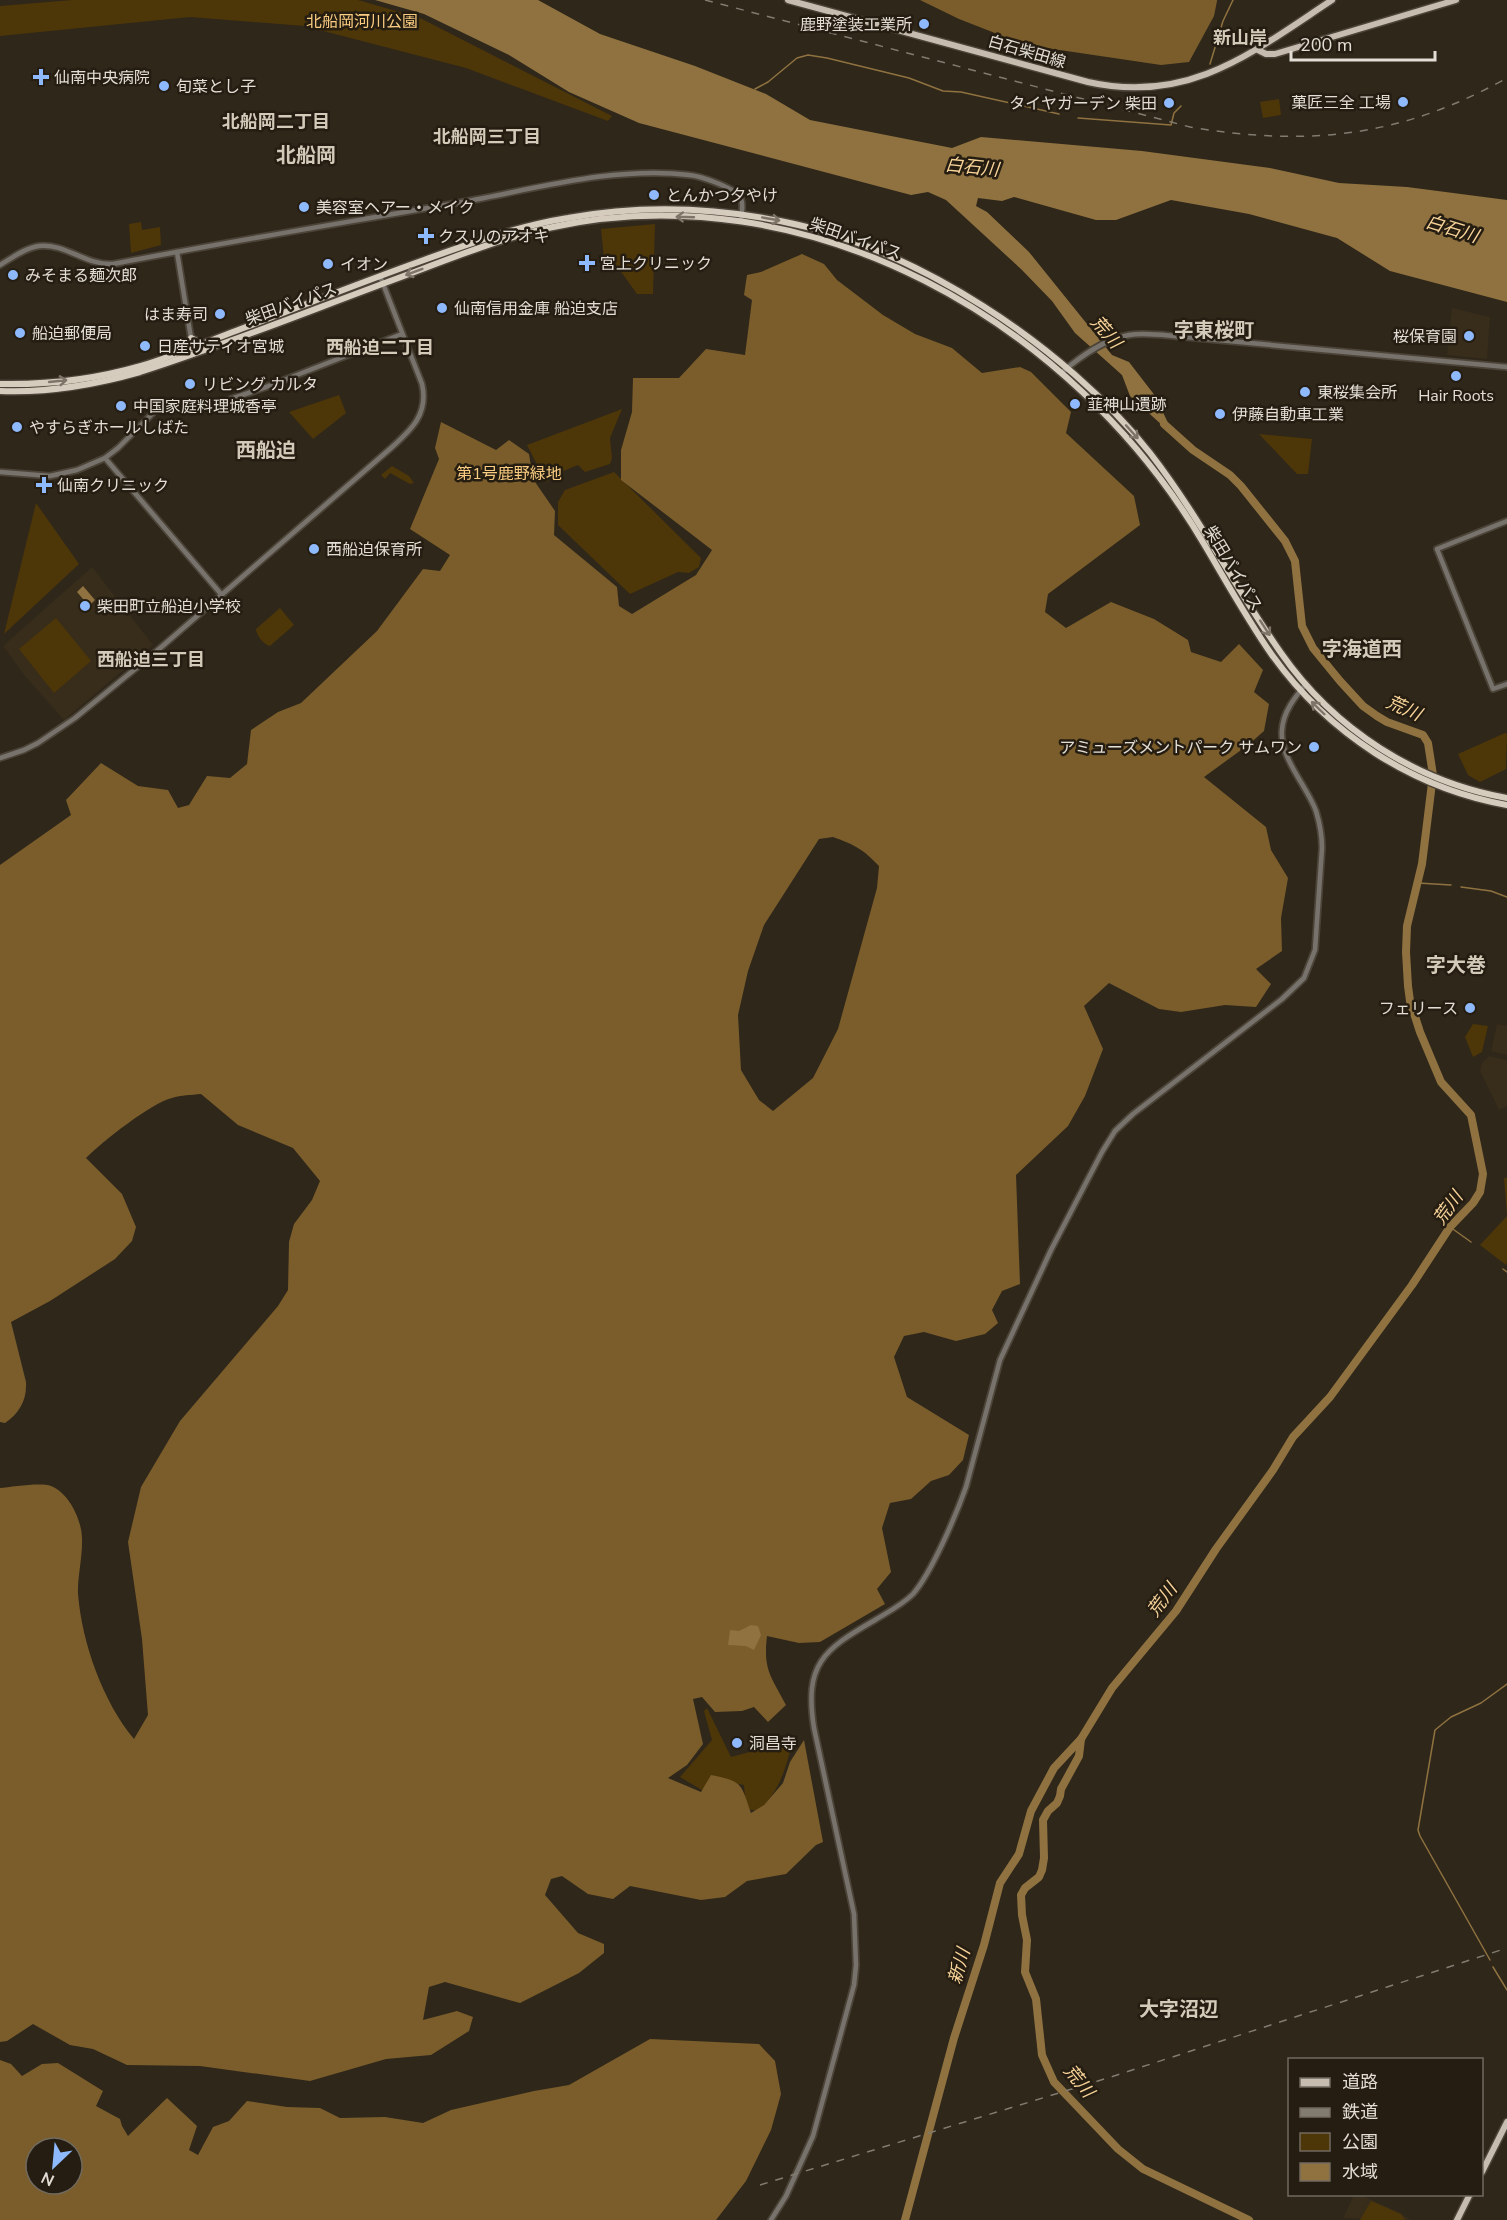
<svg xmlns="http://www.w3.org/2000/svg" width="1507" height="2220" viewBox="0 0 1507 2220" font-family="'Nunito Sans','Noto Sans JP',sans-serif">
<rect width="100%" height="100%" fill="#2f271a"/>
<g fill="#382d1a">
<path d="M1452 308 1490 317 1487 359 1447 355Z"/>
<path d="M92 567 153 645 64 720 25 676 3 646Z"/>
<path d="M1497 1024 1507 1026V1055L1491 1051Z"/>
<path d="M1489 1056 1507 1060V1106L1499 1110 1480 1071 1482 1063Z"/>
<path d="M1359 2194 1400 2213 1411 2220 1343 2218 1354 2195Z"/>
</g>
<g fill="#4d3608">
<path d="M72 0H358L420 18 612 116 608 121 466 68 304 26 190 17 0 36V6Z"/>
<path d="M1279 99 1281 115 1263 118 1260 102Z"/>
<path d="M141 222 142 230 160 227 161 245 131 253 129 224Z"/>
<path d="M655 224 653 294H637L612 259H604L601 229Z"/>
<path d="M339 395 346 413 313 439 289 412Z"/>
<path d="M622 409 610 438 612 458 610 464 585 472 578 465 561 472 546 482 527 445Z"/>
<path d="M1259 434 1312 439 1308 474H1297Z"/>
<path d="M392 466 409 476 414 483 410 484 390 473 385 479 381 475Z"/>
<path d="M614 472 701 558 699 567 689 573 678 572 630 594 558 525V502L565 490Z"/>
<path d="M36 503 79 564 4 634Z"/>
<path d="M280 608 294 625 270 646C264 645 256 635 256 629Z"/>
<path d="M56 618 91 661 54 693 19 649Z"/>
<path d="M1505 733 1507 734 1506 769 1480 782 1468 775 1458 754Z"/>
<path d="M1473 1024 1488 1026 1482 1052 1473 1057 1465 1037Z"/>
<path d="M1504 1178H1507V1261L1506 1265 1480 1245 1507 1216Z"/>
<path d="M707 1708 731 1757 793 1740C786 1768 780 1791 758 1811L746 1809 744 1785 722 1781 705 1792 680 1777 712 1740 704 1711Z"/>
<path d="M1371 2201 1401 2214 1405 2220H1360Z"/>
</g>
<g fill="#7a5d2b" fill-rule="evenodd">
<path d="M920 0H1217V1L1214 16 1189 62 1161 65 1026 45 959 19Z"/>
<path d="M802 254 824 264 837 280 883 315 915 334 952 348 982 373 1020 367 1031 372 1071 412 1066 433 1134 496 1140 525 1048 594 1045 612 1066 628 1111 602 1154 619 1188 640 1191 652 1221 662 1239 644 1263 670 1254 692 1269 704 1264 731 1248 745 1204 777 1266 827 1271 850 1288 878 1281 918 1282 951 1256 969 1271 984 1256 1007 1225 1005 1181 1012 1159 1009 1109 983 1084 1006 1103 1049 1085 1096 1068 1126 1016 1175 1020 1284 1002 1291 992 1310 998 1323 985 1334 956 1341 924 1332 904 1336 894 1357 907 1397 969 1435 963 1460 949 1475 931 1481 911 1499 890 1503 882 1528 891 1572 877 1589 885 1604 820 1642 799 1643 767 1636C763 1670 771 1676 786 1705L768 1722 754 1707 742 1711 715 1712 702 1697 693 1699 703 1744 687 1765 668 1778 701 1792 711 1775C743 1781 741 1784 751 1813L764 1805 783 1783 790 1762 804 1740 823 1842 816 1845 786 1874 747 1881 725 1897 701 1900 630 1886 613 1899 588 1894 562 1876 551 1879 545 1895 578 1933 604 1944V1953L579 1973 520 2003 445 1982 429 1987 423 2020 457 2011 473 2017 469 2031 431 2055 386 2059 310 2081 200 2066 127 2065 93 2049 70 2045 33 2024 7 2041 0 2042V1488C11 1487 41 1482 51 1486 66 1492 76 1510 80 1525 86 1545 77 1574 78 1594 82 1643 103 1702 134 1739L148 1715 142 1639 128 1542 141 1487 180 1421 278 1306 288 1290 289 1242 294 1224 312 1200 320 1181 293 1148 238 1125 201 1094C191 1095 181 1095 172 1098 151 1103 102 1142 86 1158L122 1194 136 1227 132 1241 115 1259 50 1301 11 1322 26 1382C27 1401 19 1413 5 1423L0 1422V865L71 815 66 800 101 763 138 786 168 790 178 808 189 805 207 776 230 778 247 764 251 730 278 712 301 703 377 631 423 569 440 571 450 555 410 529 439 459 435 448 441 422 496 450 509 440 529 454 533 479 555 511 554 535 617 587 619 606 632 614 696 575 712 550 621 480V450L632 412 633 378H679L706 349 745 355 752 300 744 295 747 275 761 272ZM833 837C855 845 863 849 879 866L877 888 838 1029 813 1078 773 1111 759 1100 741 1070 738 1015 748 971 764 925 819 839Z"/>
<path d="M650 2039 759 2044 775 2061 781 2094 771 2130 746 2181 716 2220H0V2060L11 2064 22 2076 42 2064 58 2063 103 2091 96 2106 120 2119 122 2126 128 2136 167 2098 197 2126 189 2150 198 2155 213 2127 229 2121 247 2101 287 2107 320 2108 340 2118 385 2117 423 2123 451 2110 534 2091 569 2085ZM36 2148H72V2184H36Z"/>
</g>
<g fill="#8f7240">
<path d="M375 0H538L600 34 695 66 766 94 810 120 952 148 981 137 1142 151 1270 168 1339 183 1407 187 1507 200V302L1390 271 1337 238 1249 214 1171 200 1116 220H1096L1014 197 1002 201 978 198 976 206 987 212 1029 252 1112 355 1129 362 1156 397 1174 436 1130 396 1122 375 1075 333 1052 301 1021 269 946 200 928 192 911 195 639 123 569 92 509 55 424 14Z"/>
<path d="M83 586 95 600 89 606 77 592Z"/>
<path d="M751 1625 758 1626 761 1635 754 1650 746 1646 728 1645 730 1630 739 1631Z"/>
</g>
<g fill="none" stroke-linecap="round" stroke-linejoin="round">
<g stroke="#8f7240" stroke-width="1.5">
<path d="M1210 64 1223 21 1233 0"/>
<path d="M755 89 768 82 797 58 808 55 827 58 909 78 943 91 961 92 1059 114"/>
<path d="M1078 118 1171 125 1174 113 1181 106"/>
<path d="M1418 883 1451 885"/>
<path d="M1461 887 1491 891 1507 897"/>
<path d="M1450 1227 1471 1242"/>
<path d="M1503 1269 1507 1272"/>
<path d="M1490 1960 1420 1836 1418 1830 1435 1730 1451 1717 1481 1703 1507 1684"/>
<path d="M1493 1967 1507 1990"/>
</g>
<g stroke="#8f7240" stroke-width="8">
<path d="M1164 424 1193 450 1230 475 1241 486 1285 541 1295 561 1302 626 1313 648 1340 681 1363 706 1377 716 1387 722 1423 735 1428 743 1433 775 1422 864 1407 926 1406 952 1408 986 1410 1001 1420 1032 1441 1082 1471 1115 1483 1174 1480 1192 1473 1203 1450 1227 1412 1285 1330 1397 1293 1437 1273 1470 1216 1549 1176 1611 1112 1688 1081 1739 1079 1756 1061 1789 1060 1796 1057 1803 1048 1811 1043 1820 1044 1858 1042 1870 1039 1877 1025 1888 1021 1895 1022 1915 1027 1940 1025 1972 1036 1999 1042 2055 1054 2082 1118 2149 1143 2169 1249 2220"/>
<path d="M905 2220 954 2038 984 1945 1000 1883 1019 1854 1031 1811 1054 1768 1081 1739"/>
</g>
<defs>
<g id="tertiary">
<path d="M177 252 191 338"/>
<path d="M0 265C12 258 25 248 39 246 65 243 87 266 113 264 231 241 349 222 468 201 538 188 617 166 689 175 700 176 737 188 741 199 744 206 741 214 741 221"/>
<path d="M1061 373C1080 357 1104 339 1129 335 1147 332 1167 336 1185 337L1507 367"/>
<path d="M105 458 221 594"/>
<path d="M0 472 50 476 77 470 105 458 118 448 157 409 166 403 207 405 222 402 266 387 402 334"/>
<path d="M1507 521 1437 549 1493 689 1507 684"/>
<path d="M0 758 24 750 38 743 75 718 151 656 391 448C411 430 429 414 422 384L380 276"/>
<path d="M771 2220 786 2196 813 2136 854 1985 856 1965 854 1914 814 1728C804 1664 823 1650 875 1620 888 1612 902 1605 913 1594 932 1572 956 1515 966 1487L1000 1360 1051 1250 1102 1152 1115 1131 1133 1114 1282 999 1304 978 1315 950 1322 848C1322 835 1320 824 1316 811 1307 786 1279 757 1282 730 1283 712 1295 697 1306 684"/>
</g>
<g id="primary">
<path d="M788 0 1088 82C1189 105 1253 52 1332 0"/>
<path d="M1258 50 1266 54H1275L1456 0"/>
<path d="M1482 2172 1507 2122"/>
<path d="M1457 2220 1470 2194"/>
</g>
<g id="trunk">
<path d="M183 351 191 338 202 344"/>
<path d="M0 384C47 385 96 379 141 366 177 355 213 339 249 326 307 304 365 281 424 260 471 243 518 226 568 218 639 205 710 207 780 221 915 247 1064 345 1150 453 1199 516 1235 588 1281 653 1334 729 1416 782 1507 798"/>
<path d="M0 391C48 393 94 385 140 372 228 344 314 309 401 277 449 259 498 239 548 228 808 170 1073 321 1204 544 1226 581 1247 619 1272 655 1328 733 1412 788 1507 805"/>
</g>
</defs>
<use href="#tertiary" stroke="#4c4438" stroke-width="8"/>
<use href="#primary" stroke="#4c4438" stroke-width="9"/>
<use href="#trunk" stroke="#4c4438" stroke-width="9"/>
<use href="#tertiary" stroke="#77736c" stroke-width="4.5"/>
<use href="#primary" stroke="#c6bdb0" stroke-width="6"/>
<use href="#trunk" stroke="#d6ccbe" stroke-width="6"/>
<g stroke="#817b70" stroke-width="1.5" stroke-dasharray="8 8" stroke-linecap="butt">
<path d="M705 0 1190 127C1309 147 1401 137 1507 78"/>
<path d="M760 2185 1114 2076 1507 1948"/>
</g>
</g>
<defs><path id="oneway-shaft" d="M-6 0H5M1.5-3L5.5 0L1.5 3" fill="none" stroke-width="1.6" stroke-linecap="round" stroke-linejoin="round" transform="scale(1.5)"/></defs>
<g stroke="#7e7468">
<use href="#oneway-shaft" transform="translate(685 217) rotate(-178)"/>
<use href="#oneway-shaft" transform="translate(771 219) rotate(10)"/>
<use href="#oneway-shaft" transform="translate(414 272) rotate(160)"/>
<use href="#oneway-shaft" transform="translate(58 381) rotate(-6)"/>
<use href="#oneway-shaft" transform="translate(1132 432) rotate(48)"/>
<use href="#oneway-shaft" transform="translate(1265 628) rotate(57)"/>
<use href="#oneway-shaft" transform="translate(1318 708) rotate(-136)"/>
</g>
<g fill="#8eb9fc" stroke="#251d11" stroke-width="2">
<circle cx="924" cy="24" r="6"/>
<path d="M38 68h6v6h6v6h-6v6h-6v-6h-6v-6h6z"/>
<circle cx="164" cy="86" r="6"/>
<circle cx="1403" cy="102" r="6"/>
<circle cx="1169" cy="103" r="6"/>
<circle cx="654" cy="195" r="6"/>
<circle cx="304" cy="207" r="6"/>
<path d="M423 227h6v6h6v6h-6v6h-6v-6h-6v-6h6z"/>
<path d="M584 254h6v6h6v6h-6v6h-6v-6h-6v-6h6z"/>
<circle cx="328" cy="264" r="6"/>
<circle cx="13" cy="275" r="6"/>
<circle cx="442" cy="308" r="6"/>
<circle cx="220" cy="314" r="6"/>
<circle cx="20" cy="333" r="6"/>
<circle cx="1469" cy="336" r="6"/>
<circle cx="145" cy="346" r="6"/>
<circle cx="1456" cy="376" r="6"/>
<circle cx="190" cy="384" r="6"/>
<circle cx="1305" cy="392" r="6"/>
<circle cx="1075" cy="404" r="6"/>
<circle cx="121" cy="406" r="6"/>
<circle cx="1220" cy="414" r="6"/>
<circle cx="17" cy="427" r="6"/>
<path d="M41 476h6v6h6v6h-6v6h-6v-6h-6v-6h6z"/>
<circle cx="314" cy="549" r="6"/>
<circle cx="85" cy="606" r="6"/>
<circle cx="1314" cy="747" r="6"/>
<circle cx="1470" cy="1008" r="6"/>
<circle cx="737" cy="1743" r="6"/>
</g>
<g text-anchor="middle" stroke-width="5" stroke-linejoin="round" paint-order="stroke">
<g font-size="16" fill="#facc81" stroke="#251d11">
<text x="362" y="27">北船岡河川公園</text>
<text x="509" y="479">第1号鹿野緑地</text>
</g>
<g font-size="16" fill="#e2ddd5" stroke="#251d11" text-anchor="start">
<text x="912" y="30" text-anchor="end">鹿野塗装工業所</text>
<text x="54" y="83">仙南中央病院</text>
<text x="176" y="92">旬菜とし子</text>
<text x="1391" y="108" text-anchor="end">菓匠三全 工場</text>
<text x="1157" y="109" text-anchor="end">タイヤガーデン 柴田</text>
<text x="666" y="201">とんかつ夕やけ</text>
<text x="316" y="213">美容室ヘアー・メイク</text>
<text x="438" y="242">クスリのアオキ</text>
<text x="600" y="269">宮上クリニック</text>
<text x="340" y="270">イオン</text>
<text x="25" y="281">みそまる麺次郎</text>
<text x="454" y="314">仙南信用金庫 船迫支店</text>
<text x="208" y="320" text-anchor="end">はま寿司</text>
<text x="32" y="339">船迫郵便局</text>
<text x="1457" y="342" text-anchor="end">桜保育園</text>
<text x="157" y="352">日産サティオ宮城</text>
<text x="202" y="390">リビング カルタ</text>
<text x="1317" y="398">東桜集会所</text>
<text x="1456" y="401" text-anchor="middle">Hair Roots</text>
<text x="1087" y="410">韮神山遺跡</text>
<text x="133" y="412">中国家庭料理城香亭</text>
<text x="1232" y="420">伊藤自動車工業</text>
<text x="29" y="433">やすらぎホールしばた</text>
<text x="57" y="491">仙南クリニック</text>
<text x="326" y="555">西船迫保育所</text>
<text x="97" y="612">柴田町立船迫小学校</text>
<text x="1302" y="753" text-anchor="end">アミューズメントパーク サムワン</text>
<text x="1458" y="1014" text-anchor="end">フェリース</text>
<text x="749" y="1749">洞昌寺</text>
</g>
<g font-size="16" fill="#e2ddd5" stroke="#251d11">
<text transform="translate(1027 51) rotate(16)" y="6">白石柴田線</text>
<text transform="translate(856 238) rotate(19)" y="6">柴田バイパス</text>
<text transform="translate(291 303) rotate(-20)" y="6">柴田バイパス</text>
<text transform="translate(1234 568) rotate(59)" y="6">柴田バイパス</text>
</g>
<g font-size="18" font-weight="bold" fill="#d4caba" stroke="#251d11">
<text x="1240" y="44">新山岸</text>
<text x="276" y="128">北船岡二丁目</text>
<text x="487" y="143">北船岡三丁目</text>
<text x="380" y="354">西船迫二丁目</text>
<text x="151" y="666">西船迫三丁目</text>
</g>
<g font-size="18" font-style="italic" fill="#f8d499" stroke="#251d11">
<text transform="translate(972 167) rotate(6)" y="6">白石川</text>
<text transform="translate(1452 229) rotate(17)" y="6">白石川</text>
<text transform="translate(1106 332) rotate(49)" y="6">荒川</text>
<text transform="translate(1404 708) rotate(24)" y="6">荒川</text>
<text transform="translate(1448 1208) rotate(-54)" y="6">荒川</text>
<text transform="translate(1162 1600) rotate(-53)" y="6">荒川</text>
<text transform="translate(959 1966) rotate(-74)" y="6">新川</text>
<text transform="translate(1079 2081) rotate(51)" y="6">荒川</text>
</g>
<g font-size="20" font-weight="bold" fill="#d4caba" stroke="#251d11">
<text x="306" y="162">北船岡</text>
<text x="1214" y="337">字東桜町</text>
<text x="266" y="457">西船迫</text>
<text x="1362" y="656">字海道西</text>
<text x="1456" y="972">字大巻</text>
<text x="1179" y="2016">大字沼辺</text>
</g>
</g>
<rect x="1288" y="2058" width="195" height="138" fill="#251d11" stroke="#716a5f" stroke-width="1.5"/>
<rect x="1300" y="2078" width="30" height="9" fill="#c6bdb0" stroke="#716a5f" stroke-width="1.5"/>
<text x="1342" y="2088" font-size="18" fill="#e2ddd5">道路</text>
<rect x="1300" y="2108" width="30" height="9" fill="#817b70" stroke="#716a5f" stroke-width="1.5"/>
<text x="1342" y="2118" font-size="18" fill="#e2ddd5">鉄道</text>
<rect x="1300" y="2133" width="30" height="18" fill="#4d3608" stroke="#716a5f" stroke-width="1.5"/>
<text x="1342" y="2148" font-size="18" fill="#e2ddd5">公園</text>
<rect x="1300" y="2163" width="30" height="18" fill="#8f7240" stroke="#716a5f" stroke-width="1.5"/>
<text x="1342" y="2178" font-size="18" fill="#e2ddd5">水域</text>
<g transform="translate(54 2166) rotate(206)"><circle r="28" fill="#251d11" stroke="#716a5f" stroke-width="1.5"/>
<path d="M0-4.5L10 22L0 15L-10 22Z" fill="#8eb9fc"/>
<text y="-9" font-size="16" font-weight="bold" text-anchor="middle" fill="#e2ddd5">N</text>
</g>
<path d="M1291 51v9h144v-9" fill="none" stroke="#e2ddd5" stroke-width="3"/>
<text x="1300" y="51" font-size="18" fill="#e2ddd5" stroke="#251d11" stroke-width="4.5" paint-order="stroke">200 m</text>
</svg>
